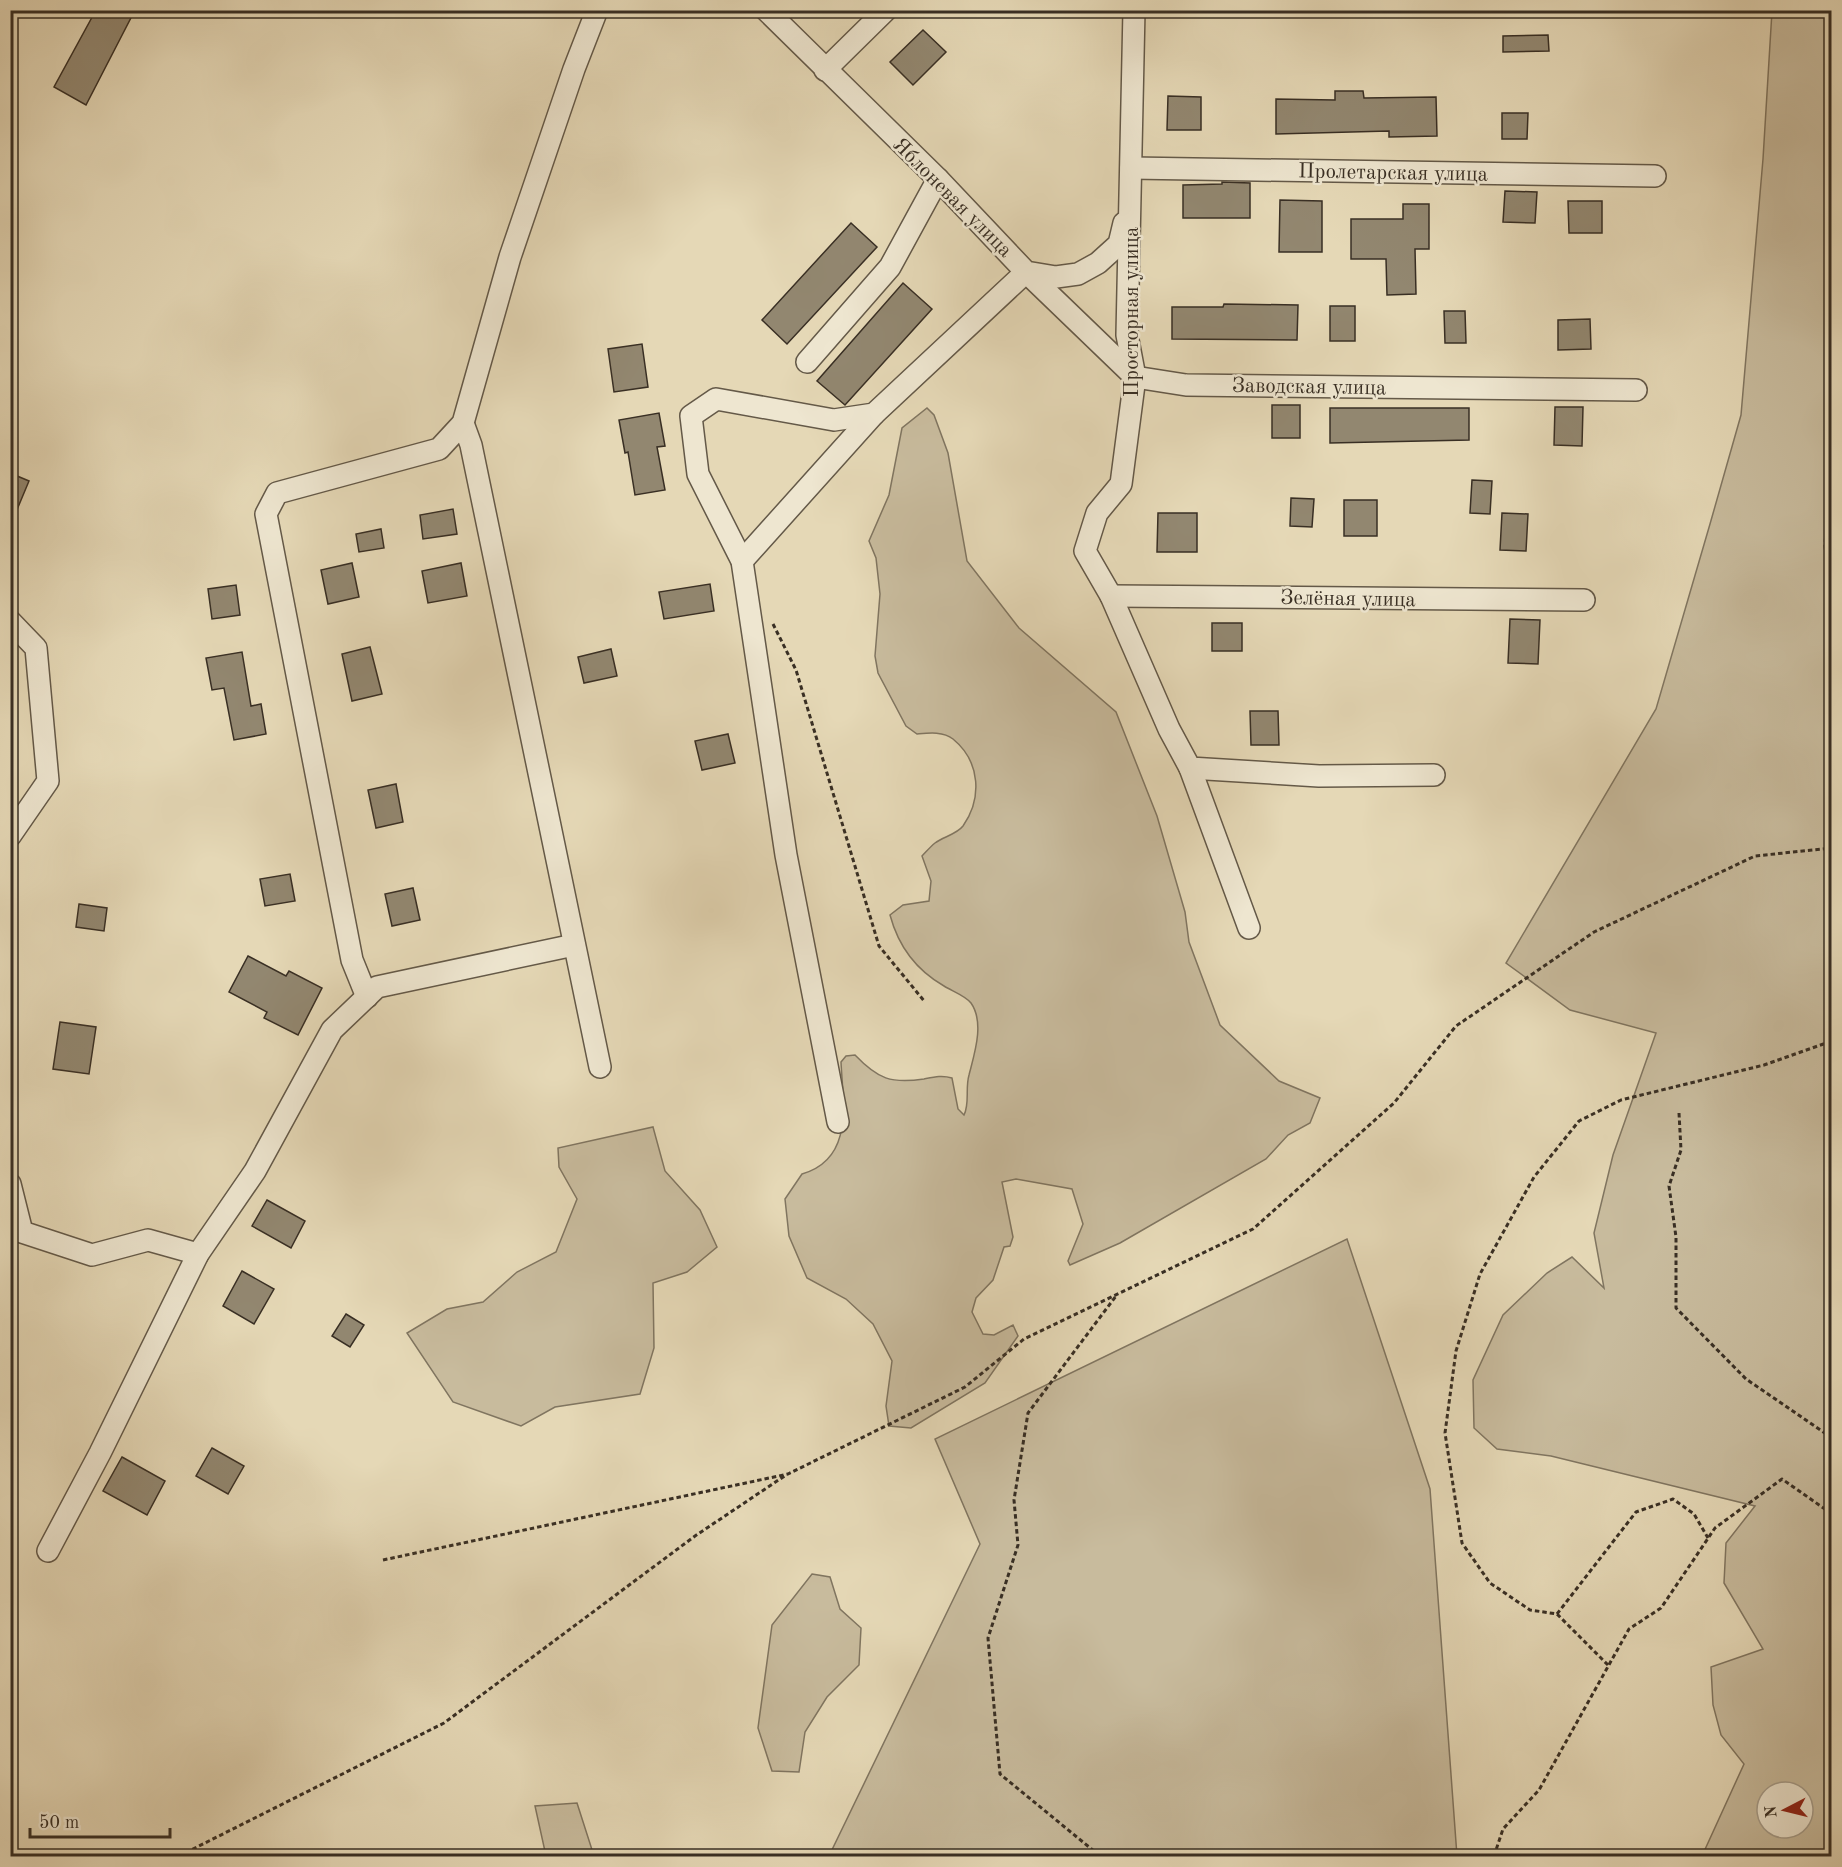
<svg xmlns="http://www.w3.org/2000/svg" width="1842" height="1867" viewBox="0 0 1842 1867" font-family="'Old Standard TT',serif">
<rect width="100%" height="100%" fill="#e5d8b6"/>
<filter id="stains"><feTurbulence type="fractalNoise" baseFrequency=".00333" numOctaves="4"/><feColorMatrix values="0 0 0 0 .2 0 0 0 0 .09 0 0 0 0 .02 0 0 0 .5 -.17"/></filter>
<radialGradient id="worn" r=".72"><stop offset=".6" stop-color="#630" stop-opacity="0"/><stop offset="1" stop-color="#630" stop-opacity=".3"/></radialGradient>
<g fill="#c8bb9d" stroke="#807560" stroke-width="1.5" fill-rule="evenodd">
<path d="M1772 11H1832V1856H1702L1744 1764 1721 1735 1713 1705 1711 1667 1763 1649 1724 1583 1726 1543 1755 1506 1551 1456 1497 1449 1474 1428 1473 1380 1503 1315 1547 1273 1572 1257 1604 1288 1594 1233 1613 1155 1656 1033 1570 1010 1506 963 1656 709 1710 524 1741 415 1763 159ZM1767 1792H1803V1828H1767Z"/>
<path d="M927 408 934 415 948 453 967 561 1019 628 1116 712 1157 816 1185 912 1189 942 1220 1025 1279 1081 1320 1098 1310 1123 1288 1135 1266 1159 1120 1243 1070 1265 1068 1261 1083 1224 1072 1189 1016 1179 1002 1182 1013 1237 1010 1246 1004 1247 993 1280 976 1298 972 1312 983 1334 994 1335 1013 1325 1018 1336 985 1383 911 1428 889 1426 886 1406 892 1361 873 1324 846 1299 807 1278 789 1236 785 1199 802 1174C854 1159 843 1104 841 1062L846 1056 855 1055C878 1079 891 1084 924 1079 934 1077 942 1075 952 1078L958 1109 964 1115C970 1103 965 1089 969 1075 974 1055 985 1023 971 1003 966 996 952 991 944 986 916 970 898 945 890 915L903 905 929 901 931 881 922 856C926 852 930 847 935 843 943 837 957 834 963 826 982 799 981 762 953 739 943 731 928 733 917 734L906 726 878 673 875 656 880 594 876 558 869 541 889 495 902 428Z"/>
<path d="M653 1127 665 1171 700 1210 717 1247 687 1272 653 1283 654 1348 640 1394 555 1407 521 1426 453 1402 407 1333 447 1309 483 1302 517 1272 556 1252 577 1199 559 1167 558 1148Z"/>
<path d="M1347 1239 1430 1489 1457 1856H829L980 1544 935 1439Z"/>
<path d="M812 1574 830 1577 840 1609 861 1628 859 1665 827 1697 805 1732 799 1772 772 1771 758 1728 772 1625Z"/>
<path d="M577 1803 594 1856H546L535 1806Z"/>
</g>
<g fill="#928770" stroke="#392f24" stroke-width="1.5">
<path d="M96 10H135L86 105 54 87Z"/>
<path d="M923 30 946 52 913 85 890 62Z"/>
<path d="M1548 35 1549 51 1503 52V36Z"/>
<path d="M1335 91H1363L1364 98 1436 97 1437 136 1389 137V131L1276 134V99L1335 100Z"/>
<path d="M1168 96 1201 97V130H1167Z"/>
<path d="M1502 113H1528L1527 139H1502Z"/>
<path d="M1222 182 1250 183V218H1183V185L1222 184Z"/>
<path d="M1505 191 1537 192 1535 223 1503 222Z"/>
<path d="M1280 200 1322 201V252H1279Z"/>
<path d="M1568 201H1602V233H1569Z"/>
<path d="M1403 204H1429V249H1415L1416 294 1387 295 1386 259H1351V219H1403Z"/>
<path d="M851 223 877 247 787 344 762 320Z"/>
<path d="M903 283 932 309 845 405 817 381Z"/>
<path d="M1224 304 1298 305 1297 340 1172 339V307H1223Z"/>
<rect x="1330" y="306" width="25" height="35"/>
<path d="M1444 311H1465L1466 343H1445Z"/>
<path d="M1590 319 1591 349 1558 350V320Z"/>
<path d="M642 344 648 387 614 392 608 349Z"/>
<rect x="1272" y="405" width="28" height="33"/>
<path d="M1555 407H1583L1582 446 1554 445Z"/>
<path d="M1330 408H1469V440L1330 443Z"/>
<path d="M659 413 665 446 657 447 665 490 635 495 628 452 625 453 619 420Z"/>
<path d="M10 473 29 481 11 524H10Z"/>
<path d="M1472 480 1492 481 1490 514 1470 513Z"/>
<path d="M1291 498 1314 499 1312 527 1290 526Z"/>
<rect x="1344" y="500" width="33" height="36"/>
<path d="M453 509 457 534 423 539 420 515Z"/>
<path d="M1158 513H1197V552H1157Z"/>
<path d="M1502 513 1528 514 1526 551 1500 550Z"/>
<path d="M381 529 384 548 359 552 356 534Z"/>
<path d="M352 563 359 597 328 604 321 570Z"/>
<path d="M461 563 467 596 428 603 422 571Z"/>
<path d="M710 584 714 611 664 619 659 592Z"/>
<path d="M236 585 240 615 212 619 208 589Z"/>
<path d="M1510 619 1540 620 1538 664 1508 663Z"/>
<rect x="1212" y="623" width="30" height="28"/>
<path d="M370 647 382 694 352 701 342 654Z"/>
<path d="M611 649 617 676 584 683 578 657Z"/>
<path d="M242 652 251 706 261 704 266 734 234 740 224 688 212 690 206 658Z"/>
<path d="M1250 711H1278L1279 745H1251Z"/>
<path d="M728 734 735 763 702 770 695 741Z"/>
<path d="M396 784 403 822 376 828 368 790Z"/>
<path d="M290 874 295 901 265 906 260 879Z"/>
<path d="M413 888 420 920 392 926 385 894Z"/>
<path d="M79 904 107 908 104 931 76 927Z"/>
<path d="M248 956 286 976 289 971 322 988 298 1035 264 1018 267 1012 229 992Z"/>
<path d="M60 1022 96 1027 89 1074 53 1069Z"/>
<path d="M267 1200 305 1221 291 1248 252 1226Z"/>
<path d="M242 1271 274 1289 254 1324 223 1306Z"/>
<path d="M346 1314 364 1325 350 1347 332 1336Z"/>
<path d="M212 1448 244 1466 228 1494 196 1476Z"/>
<path d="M122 1457 165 1481 147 1515 103 1491Z"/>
</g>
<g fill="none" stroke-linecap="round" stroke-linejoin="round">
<defs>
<g id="minor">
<path d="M766 10 938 179 1026 272 1056 277 1078 274 1098 263 1119 244 1124 223"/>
<path d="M1134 10 1127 335 1135 377 1121 484 1097 513 1085 551 1111 596 1169 729 1190 768 1319 776 1434 775"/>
<path d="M825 70 886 10"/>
<path d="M1131 168 1655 176"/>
<path d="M807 362 890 267 938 179"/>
<path d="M463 423 471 445 600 1067"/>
<path d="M742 561 874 414"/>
<path d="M1111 596 1584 600"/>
<path d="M10 621 36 648 48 781 10 836"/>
<path d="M1190 768 1249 928"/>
<path d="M367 997 352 960 266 514 277 493 439 449 463 423 510 257 574 69 597 10"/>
<path d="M838 1122 786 855 742 561 698 474 691 416 716 399 834 420 874 414 1026 272 1135 377 1186 385 1636 390"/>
<path d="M10 1184 22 1232 92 1255 148 1240 198 1254"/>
<path d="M48 1551 100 1453 198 1254 255 1171 332 1030 377 987 574 945"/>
</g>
</defs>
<use href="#minor" stroke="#645948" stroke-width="24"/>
<g stroke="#392f24" stroke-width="3" stroke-dasharray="4.5 3" stroke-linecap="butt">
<path d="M1832 425 1825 546 1832 615"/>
<path d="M773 624 796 670 879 946 925 1002"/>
<path d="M1832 635 1828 699 1832 852"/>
<path d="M1679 1113 1681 1150 1669 1186 1676 1237V1308L1746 1379 1832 1438"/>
<path d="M383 1560 788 1474 965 1387 1024 1339 1253 1229 1394 1103 1456 1026 1594 932 1755 856 1832 848"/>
<path d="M1557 1614 1636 1512 1673 1499 1694 1514 1708 1538"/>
<path d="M1608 1665 1557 1614 1530 1610 1490 1583 1462 1543 1445 1433 1456 1351 1480 1274 1534 1177 1579 1121 1621 1100 1764 1065 1832 1041"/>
<path d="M179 1856 444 1723 695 1536 786 1475"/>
<path d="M1100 1856 1000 1774 988 1638 1018 1545 1014 1500 1028 1413 1116 1296"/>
<path d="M1494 1856 1503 1829 1539 1790 1629 1629 1661 1608 1715 1528 1782 1479 1832 1514"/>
</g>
<use href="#minor" stroke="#eee6d0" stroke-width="21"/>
</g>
<g text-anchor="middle" stroke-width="5" stroke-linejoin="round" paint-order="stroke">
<g font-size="21" fill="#392f24" stroke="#eee6d0">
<text transform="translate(1393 172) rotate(1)" y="7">Пролетарская улица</text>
<text transform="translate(953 197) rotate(45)" y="7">Яблоневая улица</text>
<text transform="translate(1131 312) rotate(-90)" y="7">Просторная улица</text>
<text transform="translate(1309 386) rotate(1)" y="7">Заводская улица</text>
<text transform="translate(1348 598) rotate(1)" y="7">Зелёная улица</text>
</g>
</g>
<rect width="1842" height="1867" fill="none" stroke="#e5d8b6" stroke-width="36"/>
<rect x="12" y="12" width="1818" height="1843" fill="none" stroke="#392f24" stroke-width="3"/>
<rect x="18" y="18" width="1806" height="1831" fill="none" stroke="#392f24" stroke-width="1.5"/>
<g transform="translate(1785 1810) rotate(263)"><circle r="28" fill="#eee6d0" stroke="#a69d8b" stroke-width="1.5"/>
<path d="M0-4.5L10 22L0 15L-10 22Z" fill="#8f2418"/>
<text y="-9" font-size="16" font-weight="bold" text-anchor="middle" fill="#392f24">N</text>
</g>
<path d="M30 1828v9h140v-9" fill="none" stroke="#392f24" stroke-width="3"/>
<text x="39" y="1828" font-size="18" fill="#392f24" stroke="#eee6d0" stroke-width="4.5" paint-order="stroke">50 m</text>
<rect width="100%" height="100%" filter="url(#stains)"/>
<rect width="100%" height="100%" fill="url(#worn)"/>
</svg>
